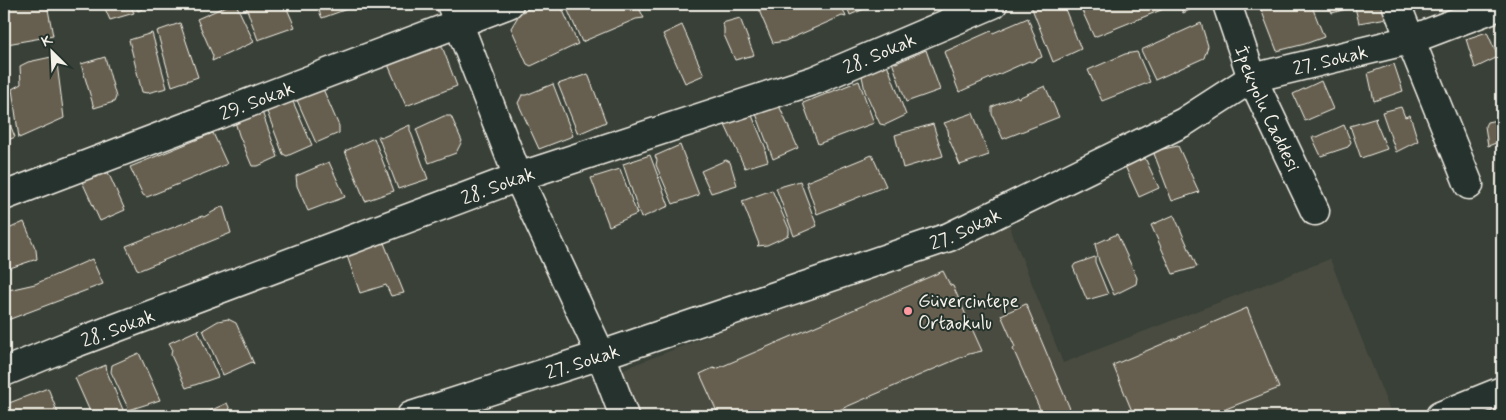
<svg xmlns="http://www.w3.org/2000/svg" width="1506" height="420" viewBox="0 0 1506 420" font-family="Mynerve,sans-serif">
<rect width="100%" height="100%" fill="#394037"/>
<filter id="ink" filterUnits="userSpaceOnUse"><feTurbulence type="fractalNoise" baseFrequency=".02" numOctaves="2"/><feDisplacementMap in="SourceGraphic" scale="10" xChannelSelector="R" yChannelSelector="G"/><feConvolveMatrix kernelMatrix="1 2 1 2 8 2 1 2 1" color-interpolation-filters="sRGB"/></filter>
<g filter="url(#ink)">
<path fill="#494c41" d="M1007 220 1063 363 1330 259 1392 416H639L621 370Z"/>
<g fill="#665f4f" stroke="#f4f1e8">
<path d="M4 4H47L53 36 7 44 4 29Z"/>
<path d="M103 4H130L134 13 110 20Z"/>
<path d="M135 4H154L138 11Z"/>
<path d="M231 4H236L254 42 212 61 213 56 197 19Z"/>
<path d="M245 4H285L295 27 258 40Z"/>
<path d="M316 4H361L322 18Z"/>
<path d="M539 4H560L578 44 531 66 527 64 511 28 520 13Z"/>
<path d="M565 4H637L644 18 636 19 582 42Z"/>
<path d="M759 4H841L846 17 842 16 785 41 773 43 760 13Z"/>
<path d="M846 4H876L850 15Z"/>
<path d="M1038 4H1063L1081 49 1053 62 1031 6Z"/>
<path d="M1079 4H1170L1171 6 1094 37Z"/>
<path d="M1179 4H1203L1183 13Z"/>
<path d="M1259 4H1311L1324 37 1305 44 1277 51Z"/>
<path d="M1328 4H1350V8L1332 13Z"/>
<path d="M1354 4H1385L1387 18 1359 23Z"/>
<path d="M740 18 754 55 735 60 724 35V28L722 23Z"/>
<path d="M1028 18 1042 57 1031 62 1029 61 959 92 944 52 991 31 993 33Z"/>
<path d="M180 23 198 77 172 86 157 31Z"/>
<path d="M1201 23 1208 46 1204 58 1155 80 1141 50Z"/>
<path d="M682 25 704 75 685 83 663 34Z"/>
<path d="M1487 32 1498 57 1475 68 1466 39Z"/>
<path d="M152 33 167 88 147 93 142 92 129 40Z"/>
<path d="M437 33 457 86 406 106 389 67V59Z"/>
<path d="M926 50 940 90 906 102 892 62 896 63Z"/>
<path d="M1137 52 1150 82 1102 101 1088 70 1125 54Z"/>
<path d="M56 56 64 118 19 138 12 89 21 84 20 66 28 62Z"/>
<path d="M105 57 116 97 114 102 94 108 81 64Z"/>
<path d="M887 64 906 115 885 125 880 124 865 91 862 76Z"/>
<path d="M1394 64 1403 91 1374 101 1368 73Z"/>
<path d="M588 74 606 122 578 134 558 84Z"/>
<path d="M859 81 874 123 818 144 803 103Z"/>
<path d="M1321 81 1333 109 1305 121 1293 94Z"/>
<path d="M320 82 339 126V133L316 143 293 91Z"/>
<path d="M553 84 573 136 539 149 518 103 522 95H526Z"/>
<path d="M1045 86 1059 117 1003 139 992 114V107L1017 96 1018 98Z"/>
<path d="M6 89 11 127 15 137 4 142V90Z"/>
<path d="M290 95 312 145 287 156 283 154 264 104Z"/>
<path d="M777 101 798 148 773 159 755 111Z"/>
<path d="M260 106 278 157 258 166H252L239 135 233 115Z"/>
<path d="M1401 107 1405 117 1410 115 1418 141 1396 152 1382 112Z"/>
<path d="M751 113 766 149 765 151 768 161 745 168 725 125Z"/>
<path d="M973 113 989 155 960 165 949 139 948 130 944 123Z"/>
<path d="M444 116H451L462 141 456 153 429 163 416 129Z"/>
<path d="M1377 118 1375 120 1387 149 1361 158 1350 126Z"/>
<path d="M1502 119V152H1500L1502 149 1496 143 1488 146 1485 126 1487 122Z"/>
<path d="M933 124 943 156 903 168 895 135Z"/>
<path d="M410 125V130L428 179 398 189 378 136 383 137Z"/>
<path d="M1344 125 1351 142 1348 147 1321 156 1312 137H1317Z"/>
<path d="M213 133 227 164 147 197 143 195 130 167Z"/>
<path d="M374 138 394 191 365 201 345 151Z"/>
<path d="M680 145 699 195 673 204 656 165 657 160 655 156Z"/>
<path d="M1178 146 1199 192 1172 201 1153 151Z"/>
<path d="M650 155 669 206 641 218 623 164Z"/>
<path d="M872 155 886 186 817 214 806 182Z"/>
<path d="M1145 158 1159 188 1139 197 1124 164Z"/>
<path d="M726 160 730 162 737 185 711 193 701 171Z"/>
<path d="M329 162 345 197 308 211 297 186 296 176Z"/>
<path d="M620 169 637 214 609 226 591 178Z"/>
<path d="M107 170 125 210 100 221 79 175Z"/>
<path d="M800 181 817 226 794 236 776 188Z"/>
<path d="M772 190 789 229V235L767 245 757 246 759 244 742 201Z"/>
<path d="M223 206 231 233 140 270 137 269 126 246 202 216 204 217Z"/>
<path d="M1174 215 1197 267 1173 274 1151 225Z"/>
<path d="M24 222 36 250 37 259 10 268 4 249V231Z"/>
<path d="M1117 234 1137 278 1136 284 1114 295 1099 261 1095 244Z"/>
<path d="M384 243 404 293 391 296 386 285 360 293 346 253Z"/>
<path d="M1095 257V262L1108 294 1087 300 1073 267 1075 264Z"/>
<path d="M92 259 103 284 5 321 4 291 35 284Z"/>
<path d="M943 271 950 285 953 286 982 351 969 354 825 416H742L740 412 730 416H719L700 374 713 368 716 369Z"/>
<path d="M1026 304 1073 416H1043L1013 349 1015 347 1001 315Z"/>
<path d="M1247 308 1279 388 1208 416H1134L1113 365Z"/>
<path d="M228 319 236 323 254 364 252 362 223 375 203 330 218 321Z"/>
<path d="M200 329 198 331 218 377 186 388 171 355 172 348 169 343Z"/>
<path d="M139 353 160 400 129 410 111 372 112 365Z"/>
<path d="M106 365 107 372 124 412 116 416H92L75 378Z"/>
<path d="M48 388 59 416H4V405Z"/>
<path d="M227 403 233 416H199Z"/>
</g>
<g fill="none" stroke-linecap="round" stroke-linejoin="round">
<defs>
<g id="minor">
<path d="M451 4 518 177 601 355 624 416"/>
<path id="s1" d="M1227 4 1252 78 1315 211"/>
<path d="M1396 4 1469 185"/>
<path id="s2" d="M4 196 509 4"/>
<path id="s3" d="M4 372 65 347 518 177 815 80 993 4"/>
<path id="s4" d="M411 416 601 355 949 237 1184 122 1252 78 1410 40 1502 5"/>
</g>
<path id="tertiary" d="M1440 416 1502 391"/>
</defs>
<use href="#minor" stroke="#f4f1e8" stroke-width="31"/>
<use href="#tertiary" stroke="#f4f1e8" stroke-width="31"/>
<use href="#minor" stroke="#26332d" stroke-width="28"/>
<use href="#tertiary" stroke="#26332d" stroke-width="28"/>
</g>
</g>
<circle fill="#ff9aa2" stroke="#26332d" stroke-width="2" cx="908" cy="311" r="5"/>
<g text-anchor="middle" stroke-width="4" stroke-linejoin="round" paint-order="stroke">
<g font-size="19" fill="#f4f1e8" stroke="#26332d">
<text dy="7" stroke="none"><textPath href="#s3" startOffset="932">28. Sokak</textPath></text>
<text dy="7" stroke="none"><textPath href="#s4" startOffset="990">27. Sokak</textPath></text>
<text dy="7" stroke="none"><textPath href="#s2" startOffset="270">29. Sokak</textPath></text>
<text dy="7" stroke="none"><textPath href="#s1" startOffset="112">İpekyolu Caddesi</textPath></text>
<text dy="7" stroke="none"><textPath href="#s3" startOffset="528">28. Sokak</textPath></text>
<text dy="7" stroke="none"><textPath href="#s4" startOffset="585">27. Sokak</textPath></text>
<text dy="7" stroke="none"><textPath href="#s3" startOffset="122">28. Sokak</textPath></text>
<text dy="7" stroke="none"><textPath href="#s4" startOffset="180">27. Sokak</textPath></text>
</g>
<g font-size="19" fill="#f4f1e8" stroke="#26332d" text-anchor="start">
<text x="918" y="307">Güvercintepe<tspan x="918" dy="22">Ortaokulu</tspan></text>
</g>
</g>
<rect width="1506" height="420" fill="none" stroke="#26332d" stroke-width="20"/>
<rect x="10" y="10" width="1486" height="400" fill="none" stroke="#f4f1e8" stroke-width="2" filter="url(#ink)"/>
<g transform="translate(52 52) rotate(336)" stroke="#26332d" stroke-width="4" paint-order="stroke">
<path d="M0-4L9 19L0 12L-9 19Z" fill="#f4f1e8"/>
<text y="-8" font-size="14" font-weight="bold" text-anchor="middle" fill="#f4f1e8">K</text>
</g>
</svg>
